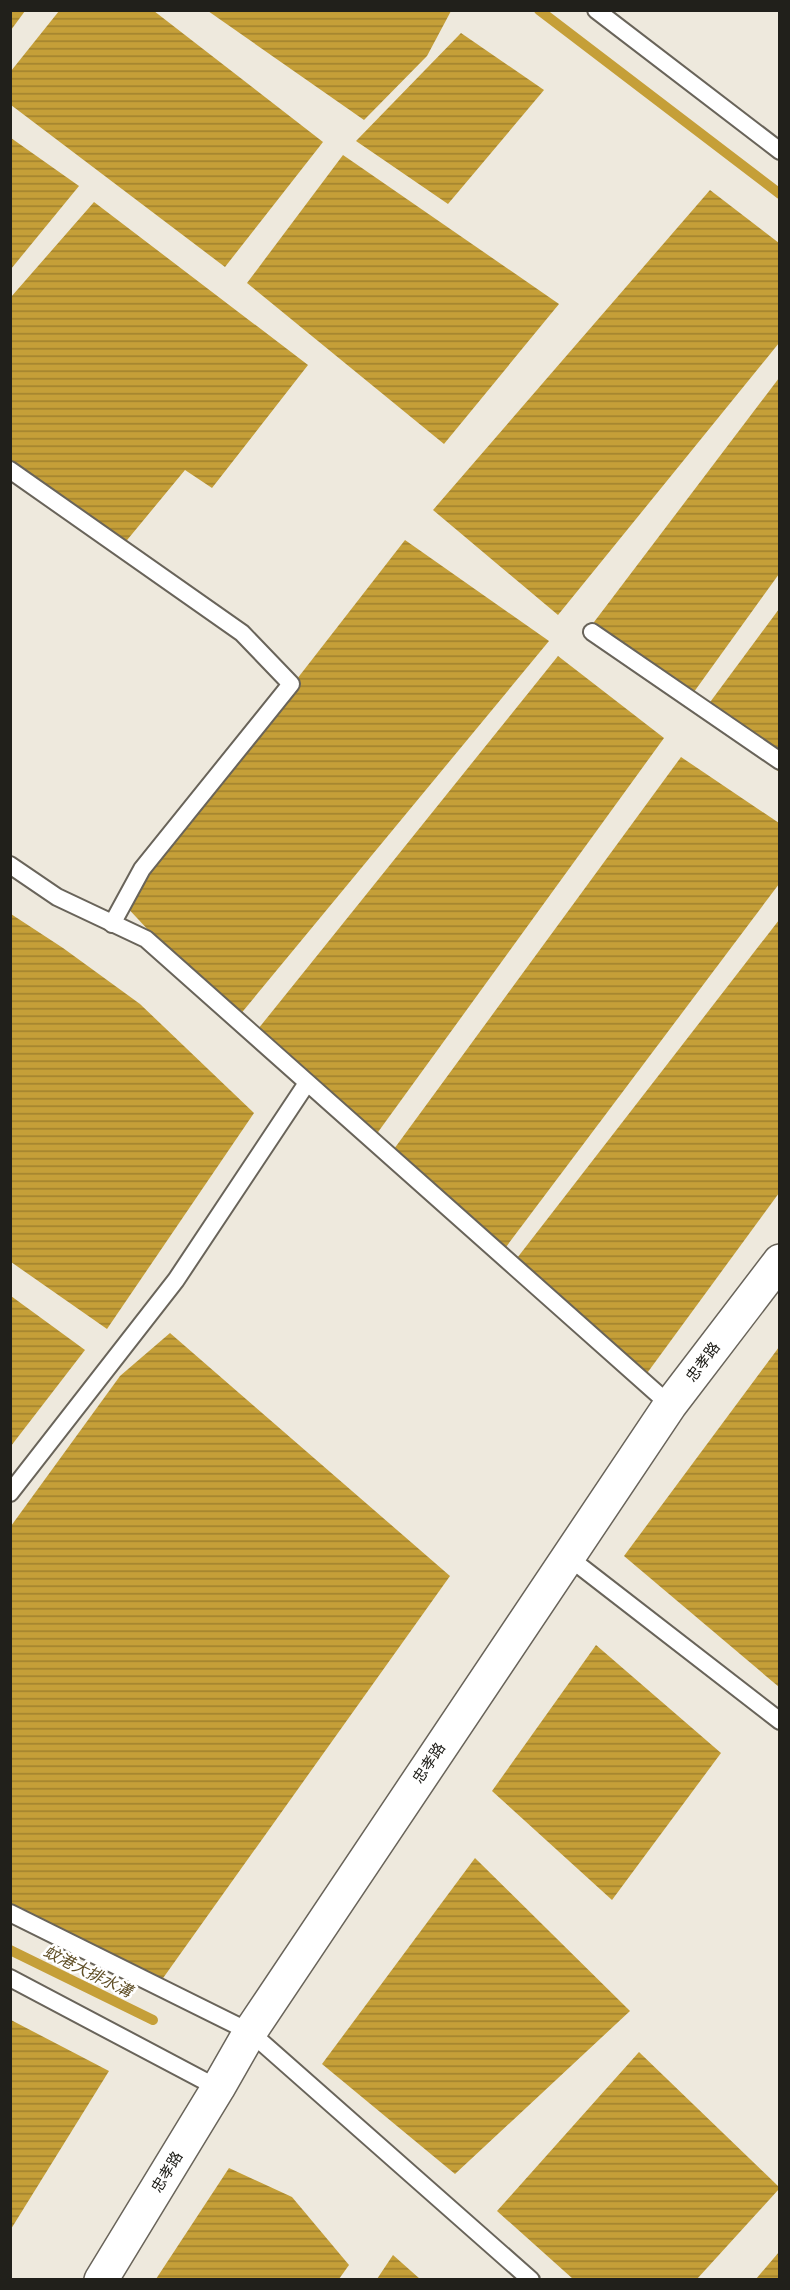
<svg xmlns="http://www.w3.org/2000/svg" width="790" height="2290" viewBox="0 0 790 2290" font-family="'Asap Condensed','Noto Sans TC',sans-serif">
<defs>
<pattern id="water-rules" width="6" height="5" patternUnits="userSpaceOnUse" patternTransform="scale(1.5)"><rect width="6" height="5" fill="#c59f38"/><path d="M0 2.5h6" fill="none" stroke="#a0812e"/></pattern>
</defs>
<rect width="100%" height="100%" fill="#eee9dd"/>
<g fill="url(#water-rules)">
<path d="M11 10 25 11 11 30 10 11Z"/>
<path d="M59 11H154L323 142 225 267 11 105V71Z"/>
<path d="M208 11H451L427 56 364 120Z"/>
<path d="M461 33 544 90 448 204 356 141Z"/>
<path d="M11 138 79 186 11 269Z"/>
<path d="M343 155 559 304 444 444 247 283Z"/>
<path d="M710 190 779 243V343L558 615 433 510Z"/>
<path d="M94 202 308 365 212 488 185 470 123 545 11 464V297Z"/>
<path d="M779 378V574L686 703 588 630Z"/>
<path d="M405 540 549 641 234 1022 123 903Z"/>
<path d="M779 609V772L705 709Z"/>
<path d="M558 656 664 738 373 1139 250 1039Z"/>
<path d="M681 757 779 823V884L503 1251 394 1149Z"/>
<path d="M11 914 63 948 140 1004 254 1113 107 1329 11 1262Z"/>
<path d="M779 920V1193L645 1376 514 1262Z"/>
<path d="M11 1296 85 1350 11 1446Z"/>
<path d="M170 1333 450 1576 156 1988 11 1914V1526L120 1376Z"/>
<path d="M779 1347 780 1687H779L624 1556Z"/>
<path d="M596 1645 721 1753 612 1900 492 1791Z"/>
<path d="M475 1858 630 2011 455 2174 322 2064Z"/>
<path d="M11 2020 109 2071 11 2229Z"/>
<path d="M639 2052 779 2187V2189L697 2279H573L497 2211Z"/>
<path d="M229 2168 292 2197 349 2265 339 2279H156Z"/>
<path d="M779 2252V2279H756Z"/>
<path d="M393 2255 420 2279H377Z"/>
</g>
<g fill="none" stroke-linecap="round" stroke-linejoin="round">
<g stroke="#c59f38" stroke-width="10">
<path d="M539 10 780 194"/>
<path d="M10 1950 153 2020"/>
</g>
<defs>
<g id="lane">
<path d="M596 10 780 151"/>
<path d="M10 470 242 633 291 684 142 869 112 924"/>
<path d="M592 632 780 761"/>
<path d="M10 865 57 897 146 939 670 1405"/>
<path d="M10 1493 176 1280 307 1083"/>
<path d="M567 1556 780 1721"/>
<path d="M10 1913 250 2032 531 2280"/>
<path d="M10 1978 218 2088"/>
</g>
<path id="secondary" d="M101 2280 218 2088 250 2032 670 1405 780 1261"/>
</defs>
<use href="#lane" stroke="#69645a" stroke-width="20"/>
<use href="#secondary" stroke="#69645a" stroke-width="36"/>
<use href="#lane" stroke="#fff" stroke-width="16"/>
<use href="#secondary" stroke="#fff" stroke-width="33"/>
</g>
<g text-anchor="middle" stroke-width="5" stroke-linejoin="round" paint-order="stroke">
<g font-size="15" fill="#21201b" stroke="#fff">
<text transform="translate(703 1362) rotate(-53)" y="5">忠孝路</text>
<text transform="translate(429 1763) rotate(-56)" y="5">忠孝路</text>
<text transform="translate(167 2172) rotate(-59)" y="5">忠孝路</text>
</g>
<g font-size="16" font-style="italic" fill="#5f4e25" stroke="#fff">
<text transform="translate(88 1971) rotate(26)" y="6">蚊港大排水溝</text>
</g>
</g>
<rect width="790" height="2290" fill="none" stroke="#21201b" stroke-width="24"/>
</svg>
